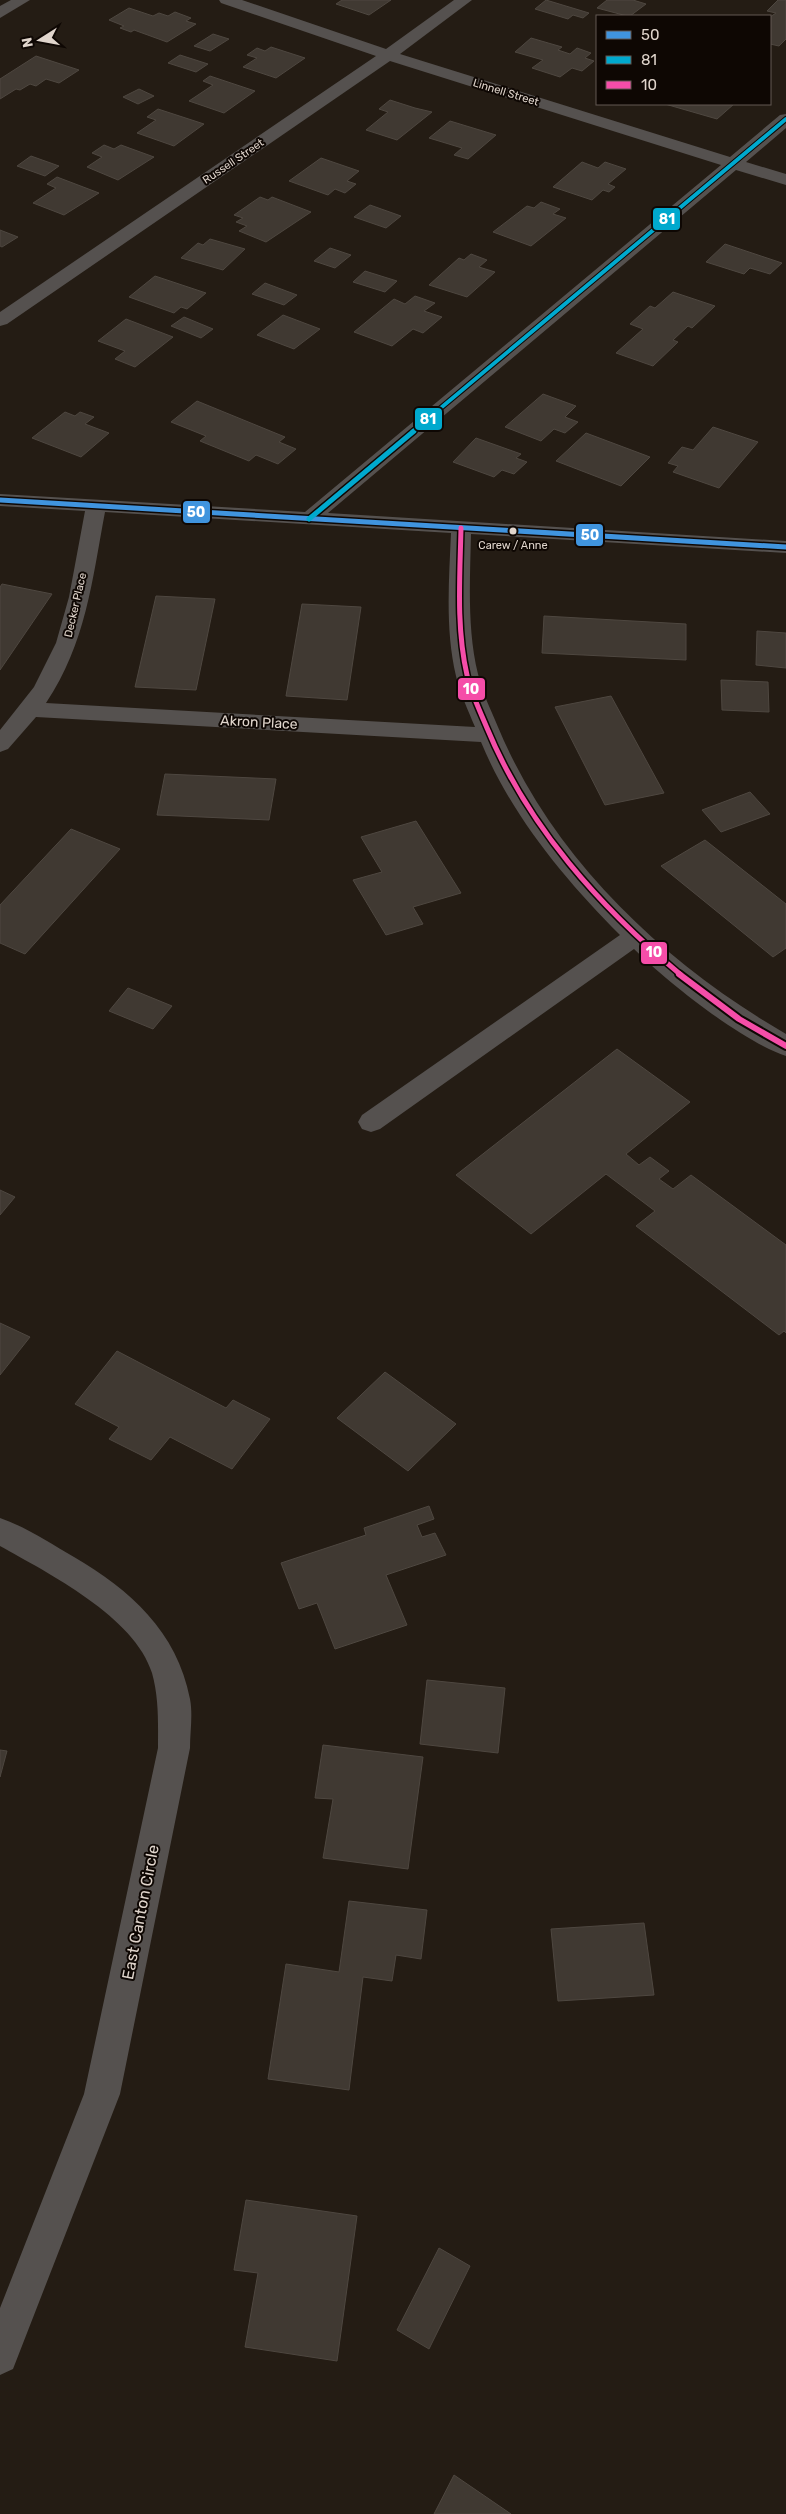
<svg xmlns="http://www.w3.org/2000/svg" width="786" height="2514" viewBox="0 0 786 2514" font-family="Rubik,sans-serif">
<rect width="100%" height="100%" fill="#241c14"/>
<g fill="#403932" stroke="#4e4740">
<path d="M342 0H391L369 15 336 4Z"/>
<path d="M546 0 589 13 583 18 573 15 568 19 535 9Z"/>
<path d="M607 0H633L646 4 630 16H627L597 8Z"/>
<path d="M778 0H786V39L779 46 770 44V17L776 13 767 11Z"/>
<path d="M129 8 153 16 159 13 168 16 175 12 191 18 186 21 196 24 167 42 134 30 131 32 120 28 124 26 109 20Z"/>
<path d="M213 34 229 39 210 51 194 46Z"/>
<path d="M531 38 562 47 558 50 570 54 577 48 591 53 585 58 594 61 582 71 572 68 560 77 532 68 543 60 515 52Z"/>
<path d="M271 47 305 58 276 78 243 67 257 58 247 55 257 48 265 51Z"/>
<path d="M180 55 208 64 196 72 168 63Z"/>
<path d="M36 56 79 70 59 83 46 79 36 86 30 84 20 90 16 89 0 99V79Z"/>
<path d="M210 76 255 91 224 113 189 101 213 85 203 81Z"/>
<path d="M139 89 154 96 138 104 123 97Z"/>
<path d="M390 100 415 108 432 112 397 140 366 130 388 112 379 109Z"/>
<path d="M665 104H734L717 119Z"/>
<path d="M158 109 204 124 174 146 137 133 156 120 147 117Z"/>
<path d="M450 121 496 135 468 159 454 155 462 148 429 138Z"/>
<path d="M104 145 114 149 121 145 154 157 118 180 87 167 102 157 92 153Z"/>
<path d="M31 156 59 166 45 176 17 166Z"/>
<path d="M321 158 359 171 347 181 356 184 345 193 335 189 328 195 289 181Z"/>
<path d="M582 162 598 168 605 162 626 169 608 184 615 187 609 192 603 190 592 200 553 187Z"/>
<path d="M57 177 99 193 64 215 33 203 56 188 47 184Z"/>
<path d="M260 197 268 200 272 197 311 212 266 242 239 231 247 226 236 222 243 218 234 215Z"/>
<path d="M541 202 560 209 553 214 566 218 531 246 493 232 527 206 534 208Z"/>
<path d="M370 205 401 216 386 228 354 217Z"/>
<path d="M0 230 18 237 2 247 0 246Z"/>
<path d="M210 239 245 249 223 270 181 258 198 243 203 245Z"/>
<path d="M725 244 782 263 770 274 750 268 744 274 706 262Z"/>
<path d="M330 248 351 255 335 268 314 261Z"/>
<path d="M471 254 487 260 479 267 495 272 467 297 429 285 459 258 464 260Z"/>
<path d="M365 271 397 281 385 292 353 282Z"/>
<path d="M155 276 206 293 187 309 181 307 174 313 129 297Z"/>
<path d="M265 283 297 295 284 305 252 294Z"/>
<path d="M673 292 715 306 692 328 688 326 673 340 678 342 653 366 616 353 643 329 630 324 650 306 655 308Z"/>
<path d="M415 296 435 303 424 311 442 317 423 333 413 329 392 346 354 332 394 299 405 304Z"/>
<path d="M283 315 320 329 294 349 257 335Z"/>
<path d="M184 317 213 329 201 338 171 326Z"/>
<path d="M126 319 173 337 135 367 115 359 125 351 98 341Z"/>
<path d="M543 394 576 406 565 417 578 422 565 433 554 429 541 441 505 427Z"/>
<path d="M197 401 285 437 279 442 296 449 278 464 256 455 249 461 200 441 206 436 171 422Z"/>
<path d="M65 412 75 416 80 412 94 417 85 424 109 433 81 457 32 438Z"/>
<path d="M713 427 758 442 719 488 673 472 678 466 668 463 682 447 693 450Z"/>
<path d="M586 433 650 457 621 486 556 461Z"/>
<path d="M476 438 521 454 516 458 527 462 514 474 502 470 494 477 453 462Z"/>
<path d="M2 584 52 594 0 670V587Z"/>
<path d="M156 596 215 599 196 690 135 687Z"/>
<path d="M302 604 361 607 347 700 286 696Z"/>
<path d="M544 616 686 624V660L542 653Z"/>
<path d="M757 631 786 633V668L756 665Z"/>
<path d="M721 680 768 682 769 712 722 710Z"/>
<path d="M611 696 664 793 605 805 555 707Z"/>
<path d="M165 774 276 779 269 820 157 815Z"/>
<path d="M750 792 770 814 721 832 702 810Z"/>
<path d="M416 821 461 893 413 907 423 924 386 935 353 880 382 872 361 837Z"/>
<path d="M71 829 120 849 25 954 0 943V905Z"/>
<path d="M705 840 786 904V948L773 957 661 866Z"/>
<path d="M128 988 172 1006 153 1029 109 1011Z"/>
<path d="M617 1049 690 1102 626 1154 639 1165 650 1157 669 1171 659 1179 673 1189 691 1175 786 1245V1333L784 1331 779 1335 636 1226 655 1211 606 1174 531 1234 456 1175Z"/>
<path d="M0 1190 15 1197 0 1215Z"/>
<path d="M0 1323 30 1337 0 1375Z"/>
<path d="M117 1351 226 1408 233 1400 270 1419 232 1469 170 1437 151 1460 109 1439 119 1427 75 1404Z"/>
<path d="M385 1372 456 1424 408 1471 337 1418Z"/>
<path d="M429 1506 434 1519 417 1525 422 1537 435 1533 446 1555 386 1575 407 1625 335 1649 317 1603 299 1609 281 1563 366 1535 364 1528Z"/>
<path d="M427 1680 505 1688 498 1753 420 1744Z"/>
<path d="M323 1745 423 1757 408 1869 323 1858 333 1799 315 1798Z"/>
<path d="M0 1750 7 1751 0 1777Z"/>
<path d="M349 1901 427 1910 421 1959 396 1955 392 1981 363 1977 349 2090 268 2079 286 1964 339 1972Z"/>
<path d="M644 1923 654 1995 558 2001 551 1929Z"/>
<path d="M246 2200 357 2216 337 2361 245 2347 258 2273 234 2270Z"/>
<path d="M439 2248 470 2266 429 2349 397 2330Z"/>
<path d="M454 2475 511 2514H434Z"/>
</g>
<g fill="none" stroke-linecap="round" stroke-linejoin="round">
<g fill="#55514f" fill-rule="evenodd">
<path d="M11 0H30L0 18V6Z"/>
<path d="M219 0H242L386 49 454 0H472L400 54 730 157 780 115 786 114V128L746 162 786 174V185L736 170 328 513 786 541V553L471 534C470 581 467 629 478 674 482 692 491 710 498 727 553 859 664 963 786 1034V1056C743 1042 667 982 634 949L380 1129 371 1132 362 1129 358 1122 362 1115 620 935C565 880 511 815 481 742L36 717 8 749 0 752V730L34 687 56 643 69 597 85 511 0 506V494L305 512 721 165 390 61 7 324 0 326V312L376 56 221 3ZM105 512 451 533C449 580 445 630 456 676 460 693 468 710 475 727L46 703C86 643 92 581 105 512Z"/>
<path d="M0 1518C26 1527 50 1543 74 1557 130 1590 177 1631 190 1699 193 1715 190 1732 190 1748L120 2094 13 2369 0 2375V2308L84 2094 158 1748C158 1722 159 1698 152 1673 135 1617 48 1573 0 1546Z"/>
</g>
<defs>
<path id="bus-1" d="M0 500 786 547"/>
<path id="bus-2-far1" d="M412 432 786 119"/>
<path id="bus-2" d="M309 519 414 431"/>
<path id="bus-3-far1" d="M461 528C460 576 456 627 467 675 471 693 480 711 487 728 528 827 600 907 681 975"/>
<path id="bus-3" d="M679 974 739 1019 786 1046"/>
</defs>
<use href="#bus-1" stroke="#0e0703" stroke-width="8"/>
<use href="#bus-2-far1" stroke="#0e0703" stroke-width="6"/>
<use href="#bus-2" stroke="#0e0703" stroke-width="8"/>
<use href="#bus-3-far1" stroke="#0e0703" stroke-width="8"/>
<use href="#bus-3" stroke="#0e0703" stroke-width="10"/>
<use href="#bus-1" stroke="#4094de" stroke-width="5"/>
<use href="#bus-2-far1" stroke="#00a9ce" stroke-width="4"/>
<use href="#bus-2" stroke="#00a9ce" stroke-width="5"/>
<use href="#bus-3-far1" stroke="#f54da8" stroke-width="5"/>
<use href="#bus-3" stroke="#f54da8" stroke-width="6"/>
</g>
<circle fill="#e0d5cc" stroke="#0e0703" stroke-width="2" cx="513" cy="531" r="4.5"/>
<g text-anchor="middle" stroke-width="4" stroke-linejoin="round" paint-order="stroke">
<g font-size="11" fill="#e0d5cc" stroke="#0e0703">
<text transform="translate(506 92) rotate(17)" y="4">Linnell Street</text>
<text transform="translate(233 161) rotate(-34)" y="4">Russell Street</text>
<text transform="translate(75 605) rotate(-77)" y="4">Decker Place</text>
</g>
<g font-size="11" fill="#e0d5cc" stroke="#0e0703">
<text x="513" y="549">Carew / Anne</text>
</g>
<g font-size="14" fill="#e0d5cc" stroke="#0e0703">
<text transform="translate(259 722) rotate(3)" y="5">Akron Place</text>
</g>
<g font-size="16" fill="#e0d5cc" stroke="#0e0703">
<text transform="translate(140 1912) rotate(-79)" y="6">East Canton Circle</text>
</g>
</g>
<g stroke="#0e0703" stroke-width="2">
<rect x="652" y="207" width="29" height="24" rx="5" fill="#00a9ce"/>
<rect x="414" y="407" width="29" height="24" rx="5" fill="#00a9ce"/>
<rect x="182" y="500" width="29" height="24" rx="5" fill="#4094de"/>
<rect x="575" y="523" width="29" height="24" rx="5" fill="#4094de"/>
<rect x="457" y="677" width="29" height="24" rx="5" fill="#f54da8"/>
<rect x="640" y="941" width="28" height="24" rx="5" fill="#f54da8"/>
</g>
<g font-size="14" text-anchor="middle" font-weight="bold" fill="#fff">
<text x="667" y="224">81</text>
<text x="428" y="424">81</text>
<text x="196" y="517">50</text>
<text x="590" y="540">50</text>
<text x="471" y="694">10</text>
<text x="654" y="957">10</text>
</g>
<rect x="596" y="15" width="175" height="90" fill="#0e0703" stroke="#625953"/>
<rect x="606" y="31" width="25" height="8" fill="#4094de" stroke="#625953"/>
<text x="641" y="40" font-size="15" fill="#e0d5cc">50</text>
<rect x="606" y="56" width="25" height="8" fill="#00a9ce" stroke="#625953"/>
<text x="641" y="65" font-size="15" fill="#e0d5cc">81</text>
<rect x="606" y="81" width="25" height="8" fill="#f54da8" stroke="#625953"/>
<text x="641" y="90" font-size="15" fill="#e0d5cc">10</text>
<g transform="translate(40 40) rotate(259)" stroke="#0e0703" stroke-width="4" paint-order="stroke">
<path d="M0-4L9 19L0 12L-9 19Z" fill="#e0d5cc"/>
<text y="-8" font-size="14" font-weight="bold" text-anchor="middle" fill="#e0d5cc">N</text>
</g>
</svg>
